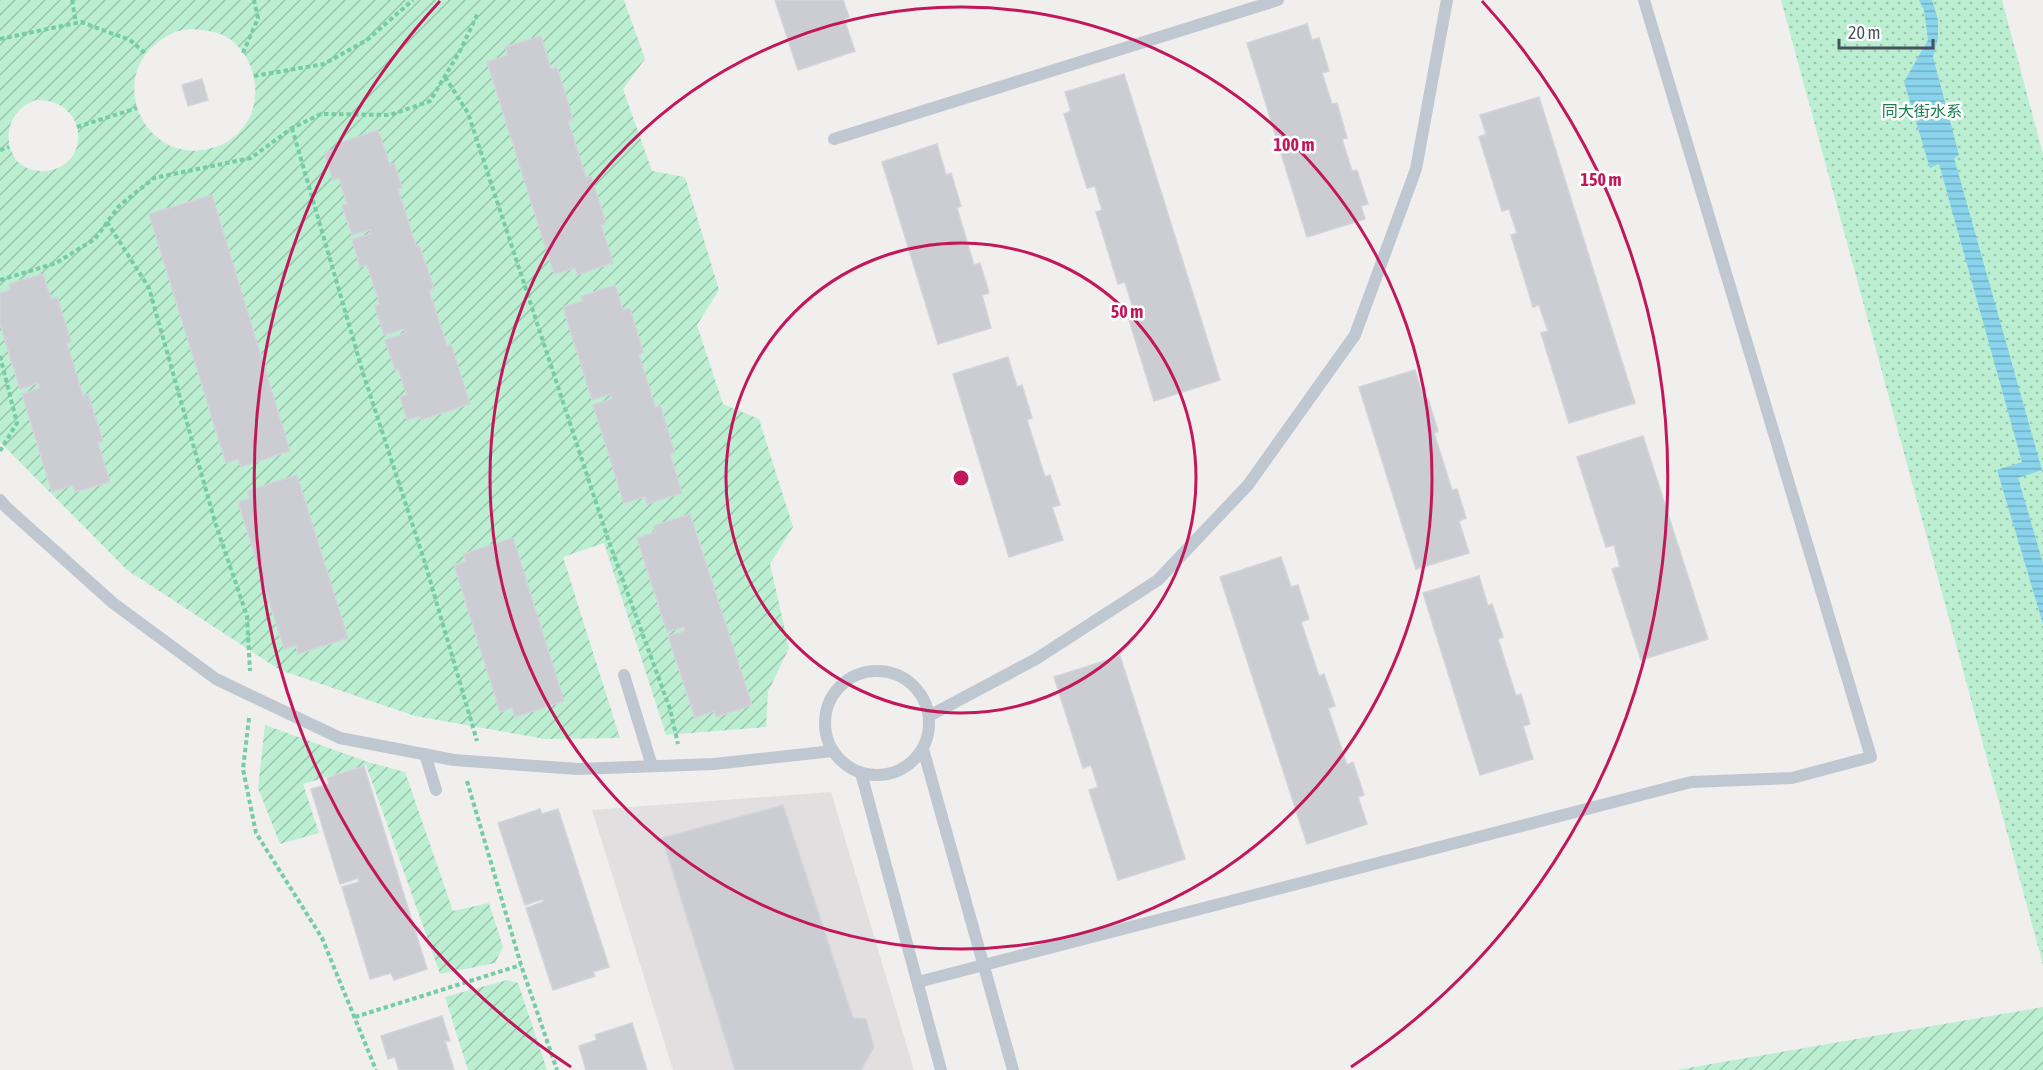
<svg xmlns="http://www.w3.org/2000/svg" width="2043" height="1070" viewBox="0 0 2043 1070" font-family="'Asap Condensed','Noto Sans SC',sans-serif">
<defs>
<pattern id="grass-dots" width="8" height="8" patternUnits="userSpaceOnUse" patternTransform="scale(1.5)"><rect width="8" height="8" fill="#bcefd2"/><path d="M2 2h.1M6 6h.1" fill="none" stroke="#9bc4ae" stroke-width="1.8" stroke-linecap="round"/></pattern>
<pattern id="garden-furrows" width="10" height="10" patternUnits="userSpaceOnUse" patternTransform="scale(1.5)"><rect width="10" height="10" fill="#bcefd2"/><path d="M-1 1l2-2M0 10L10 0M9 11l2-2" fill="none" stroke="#9bc4ae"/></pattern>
<pattern id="water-rules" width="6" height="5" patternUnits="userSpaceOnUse" patternTransform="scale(1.5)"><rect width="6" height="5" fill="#89d4ec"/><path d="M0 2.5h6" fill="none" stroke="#72aec2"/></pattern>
</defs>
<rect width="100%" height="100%" fill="#f1eeee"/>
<path fill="#e2dfe0" d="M831 792 914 1070H673L592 810Z"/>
<path fill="url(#grass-dots)" d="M1781 0H2002L2043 154V965Z"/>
<g fill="url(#garden-furrows)" fill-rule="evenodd">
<path d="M0 0H624L645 59 623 89 652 171 685 177 719 290 697 325 723 404 759 419 793 527 770 564 789 648 768 692 766 727 666 735 604 543 563 557 620 738 545 739 415 716 280 670 127 570 0 442V324L40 388 22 394 53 492 73 485 76 492 110 482 98 443 103 441 88 394 83 396 67 344 71 340 57 297 51 299 43 274 9 284 11 290 0 293ZM191 29C204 30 218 31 230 39 251 55 260 83 253 108 249 124 235 139 221 145 146 176 98 72 169 35 175 31 183 30 191 29ZM541 36 551 69 557 68 573 119 568 121 586 177 591 176 606 222 601 225 613 263 578 274 575 268 554 274 487 62 508 55 505 48ZM36 100C89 99 92 166 46 171 35 172 25 169 17 161 0 138 10 109 36 100ZM379 131 390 165 394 164 402 188 398 189 416 246 420 245 433 288 429 290 447 346 451 345 470 404 421 420 420 416 407 420 400 397 407 395 386 340 405 333 404 329 384 335 375 306 380 304 367 265 360 267 352 240 371 234 370 230 351 235 342 206 347 204 339 178 333 179 324 153 338 148 337 144ZM211 195 290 451 241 467 238 459 226 463 149 214ZM615 285 623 310 630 308 643 351 639 355 655 407 674 453 670 454 647 503 645 497 624 503 594 405 612 399 610 394 592 399 563 307 583 301 581 295ZM297 475 298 653 296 645 284 648 238 502 250 498 248 490ZM691 515 752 704 716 717 714 711 694 717 668 637 685 631 684 627 667 632 637 538 655 532 653 526ZM513 538 515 717 512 708 500 712 454 565 466 561 464 554Z"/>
<path d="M265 725 368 762 405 772 453 911 489 903 503 947 495 963 440 974 366 765 303 784 319 833 280 844 258 788Z"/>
<path d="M507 980 518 983 547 1070H468L445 997Z"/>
<path d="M2043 1007V1070H1676Z"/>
</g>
<path fill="url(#water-rules)" d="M1919 0H1932L1938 20V38L1933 57 1959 155 1954 158 2042 470 2018 478 2043 563V624L1997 470 2022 462 1939 164 1930 168 1904 82 1928 40 1924 10Z"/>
<g fill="#cbcdd3" stroke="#d2d4da" stroke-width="1.5">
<path d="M775 0H843L849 17 844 19 855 51 798 70Z"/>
<path d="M1307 24 1312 40 1319 38 1329 71 1322 73 1332 104 1337 103 1347 138 1342 139 1352 171 1357 170 1368 204 1361 206 1365 219 1307 237 1247 43Z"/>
<path d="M541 36 551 69 557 67 573 119 568 121 586 177 591 176 606 223 601 225 613 263 577 275 575 268 554 274 487 62 508 55 505 47Z"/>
<path d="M1124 74 1220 380 1154 401 1126 310 1133 308 1125 282 1118 284 1096 212 1102 210 1095 186 1087 188 1064 114 1071 111 1065 92Z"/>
<path d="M202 79 208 100 188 106 182 85Z"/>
<path d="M1539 97 1635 403 1569 423 1541 333 1548 331 1539 305 1533 307 1511 235 1517 233 1509 209 1502 211 1479 137 1486 134 1480 115Z"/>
<path d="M378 130 390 165 394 163 402 188 398 189 416 246 419 245 434 288 429 290 447 346 451 344 470 404 421 420 420 416 407 420 400 396 407 395 398 369 395 370 385 340 405 333 404 329 384 335 375 306 380 304 367 265 360 267 352 239 371 234 370 230 352 235 342 205 347 204 339 178 333 180 324 153 338 148 337 144Z"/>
<path d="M937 144 946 175 951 173 961 206 957 208 974 265 980 263 989 293 982 295 991 328 938 344 882 162Z"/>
<path d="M212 195 290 451 241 467 238 459 226 463 149 214Z"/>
<path d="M43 274 51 299 57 297 71 341 67 344 83 396 88 394 103 441 98 443 110 482 75 492 73 485 52 492 22 394 40 388 38 383 20 389 0 324V293L11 290 9 284Z"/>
<path d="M615 285 623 310 630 308 643 352 639 355 655 407 660 405 675 453 670 454 682 493 647 504 645 497 624 503 593 405 612 399 610 394 592 400 563 307 583 301 581 296Z"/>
<path d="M1008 357 1017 387 1022 385 1032 418 1027 420 1045 477 1050 475 1060 505 1052 507 1063 540 1009 557 953 374Z"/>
<path d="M1415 370 1424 400 1428 399 1438 431 1434 433 1452 490 1457 489 1466 518 1459 521 1469 553 1416 569 1359 387Z"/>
<path d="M1643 436 1708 639 1641 660 1612 569 1620 567 1614 545 1606 547 1577 457Z"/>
<path d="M297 475 348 638 298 654 296 645 284 649 238 502 250 498 247 491Z"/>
<path d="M690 514 752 705 716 717 714 711 695 718 668 636 685 631 684 627 667 632 637 538 655 532 653 526Z"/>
<path d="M513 538 564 701 515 717 512 708 500 712 454 565 466 561 463 554Z"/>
<path d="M1281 557 1291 587 1298 585 1309 619 1301 622 1319 676 1324 674 1335 706 1328 708 1347 765 1353 762 1364 795 1358 797 1367 824 1307 844 1220 577Z"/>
<path d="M1479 576 1488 606 1492 604 1503 637 1498 639 1516 696 1521 694 1530 724 1523 726 1533 759 1480 775 1423 593Z"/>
<path d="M1120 656 1185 859 1118 880 1089 790 1098 787 1091 765 1083 768 1054 677Z"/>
<path d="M364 766 427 969 394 980 391 973 370 979 342 887 359 882 358 878 340 884 311 789 329 784 327 778Z"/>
<path d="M783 805 853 1018 866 1019 874 1047 861 1070H735L662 838Z"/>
<path d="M540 809 542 814 558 809 609 967 593 972 595 976 553 990 526 908 543 902V899L525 905 498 823Z"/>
<path d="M442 1016 450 1041H445L454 1070H399L395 1057 388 1059 381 1036Z"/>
<path d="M632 1023 647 1070H586L579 1046 597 1040 595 1035Z"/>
</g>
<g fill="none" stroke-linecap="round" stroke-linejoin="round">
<g stroke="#74cda4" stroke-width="4" stroke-dasharray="4.5 3" stroke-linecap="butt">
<path d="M72 0 76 23"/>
<path d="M0 39 81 22 130 40 146 54"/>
<path d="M243 53 258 18 254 0"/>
<path d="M254 76 324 64 367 40 413 0"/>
<path d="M445 77 468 113 609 542 670 709 678 744"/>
<path d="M77 127 137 108"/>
<path d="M292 128 363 373 425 563 477 741"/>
<path d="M0 150 9 147"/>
<path d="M107 222 149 288 215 522 247 616 250 671"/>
<path d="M0 280 56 263 95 239 119 206 154 178 251 158 292 128 321 114 390 115 430 101 460 51 478 13"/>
<path d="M0 356 17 423 0 451"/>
<path d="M249 718 243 769 256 833 322 938 376 1070"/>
<path d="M467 781 521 965 557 1070"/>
<path d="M355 1017 521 965"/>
</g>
<g stroke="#bfc8d1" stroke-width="12">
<path d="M834 139 1278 0"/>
<path d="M0 500 6 507 113 603 216 679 340 738 454 760 578 769 714 764 833 751"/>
<circle cx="877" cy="723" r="52"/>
<path d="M624 675 652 766"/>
<path d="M929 716 1036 659 1158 580 1248 485 1355 335 1416 169 1447 0"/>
<path d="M923 749 1013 1070"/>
<path d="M425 754 436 790"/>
<path d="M861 773 941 1070"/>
<path d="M918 982 1691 782 1792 778 1871 757 1644 0"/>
</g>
</g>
<g fill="none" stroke="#c2185b" stroke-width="3">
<circle cx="961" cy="478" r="235"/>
<circle cx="961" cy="478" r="471"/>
<path d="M571 1067A706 706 0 0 1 440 1M1482 1A706 706 0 0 1 1351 1067"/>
</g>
<g text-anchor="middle" stroke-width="5" stroke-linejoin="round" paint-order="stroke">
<g font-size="16" fill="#177e4e" stroke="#fff">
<text x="1922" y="117">同大街水系</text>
</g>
</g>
<circle cx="961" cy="478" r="9" fill="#c2185b" stroke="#fff" stroke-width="3"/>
<g font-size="18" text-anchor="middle" font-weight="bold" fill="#c2185b" stroke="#fff" stroke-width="5" stroke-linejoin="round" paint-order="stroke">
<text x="1294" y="151">100 m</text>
<text x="1601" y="186">150 m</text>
<text x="1127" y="318">50 m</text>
</g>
<path d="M1839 39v9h94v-9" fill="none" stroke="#46515c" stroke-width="3"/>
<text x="1848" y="39" font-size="18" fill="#46515c" stroke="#ffffff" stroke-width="4.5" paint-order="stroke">20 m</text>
</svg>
